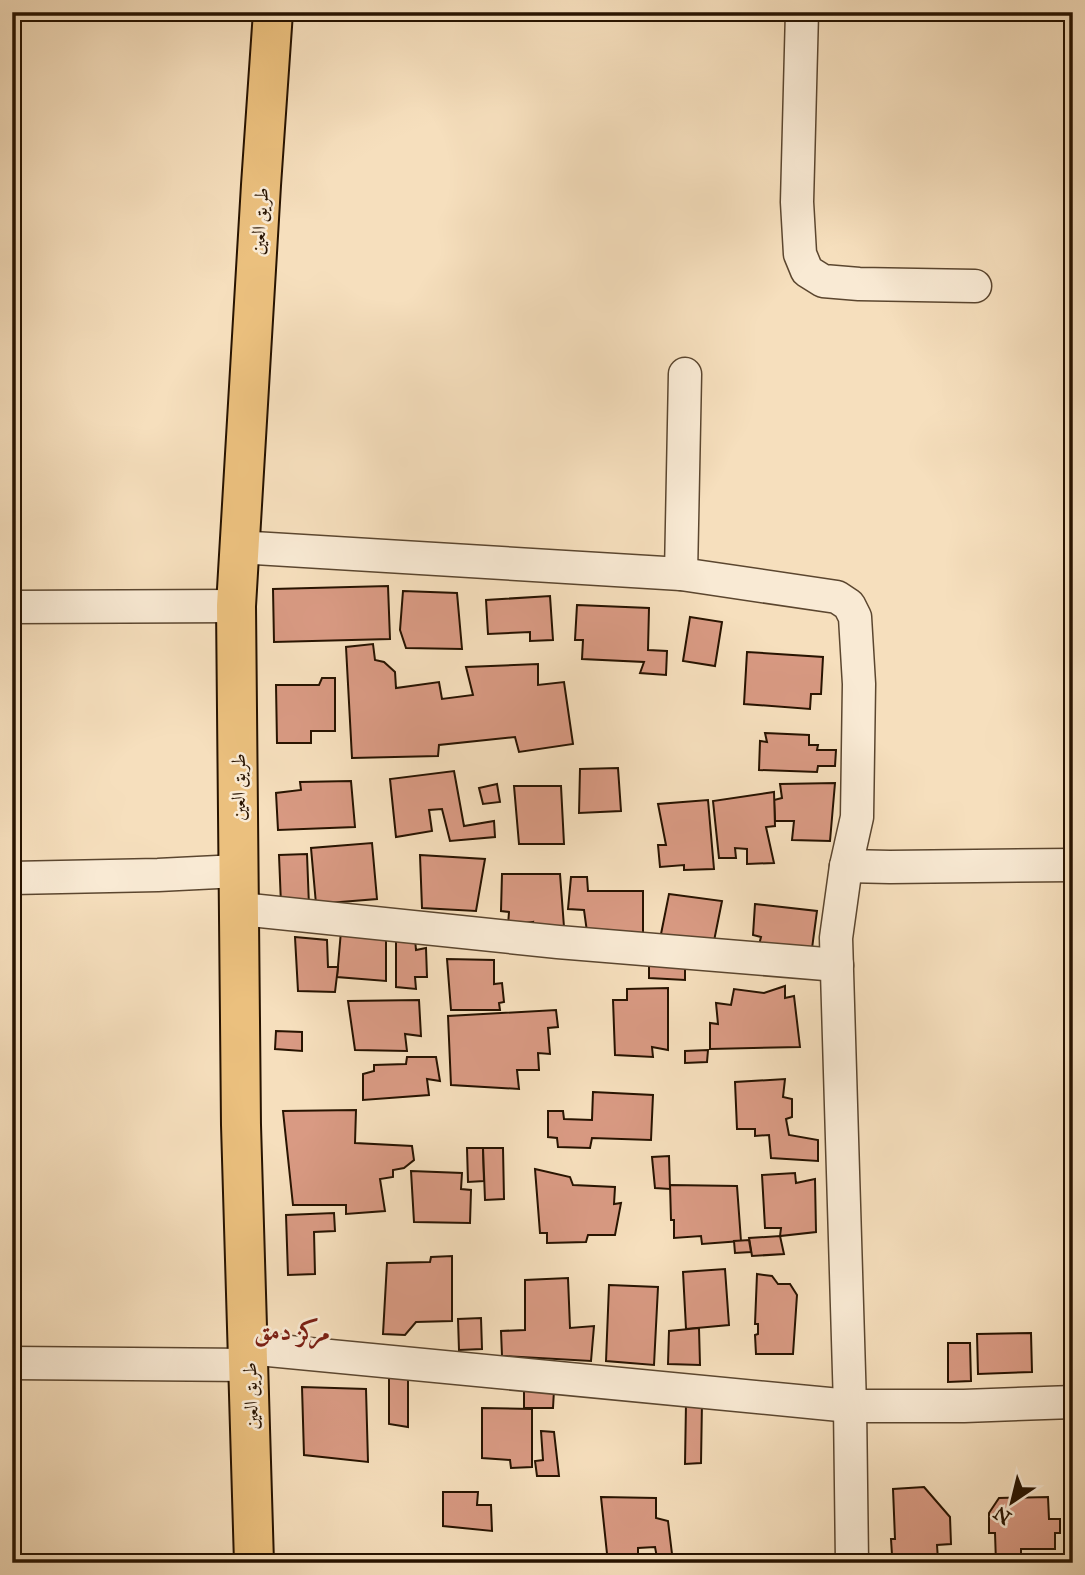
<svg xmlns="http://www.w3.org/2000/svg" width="1085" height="1575" viewBox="0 0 1085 1575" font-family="'IM FELL Great Primer',Amiri,serif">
<rect width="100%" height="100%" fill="#f6dfbd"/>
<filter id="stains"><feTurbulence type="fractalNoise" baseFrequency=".00286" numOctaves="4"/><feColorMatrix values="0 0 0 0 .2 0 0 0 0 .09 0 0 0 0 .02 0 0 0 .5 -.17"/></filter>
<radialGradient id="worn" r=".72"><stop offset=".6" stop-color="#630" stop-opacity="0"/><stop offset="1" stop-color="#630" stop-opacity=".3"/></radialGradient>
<g fill="#d99a83" stroke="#271300" stroke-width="2">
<path d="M388 586 390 639 274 642 273 589Z"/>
<path d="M403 591 457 593 462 649 406 648 400 630Z"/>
<path d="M550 596 553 640 530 641V632L488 634 486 600Z"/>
<path d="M577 605 649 608 648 650 667 651 666 675 640 673 644 662 582 659 583 640H575Z"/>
<path d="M690 617 722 622 715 666 683 661Z"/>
<path d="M373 644 375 660 384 662 395 672 396 688 439 682 442 699 473 695 466 667 538 664V685L564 682 573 744 519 752 515 737 439 745 438 756 352 758 346 647Z"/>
<path d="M747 652 823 657 821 694H811L810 709 744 704Z"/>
<path d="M322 678H335V731H311V743H277L276 685H319Z"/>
<path d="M765 733 809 735V745H818L817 750H836L835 766H818L817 772 759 770 760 741 767 742Z"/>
<path d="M618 768 621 811 579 813 580 769Z"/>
<path d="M454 771 464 826 494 821 495 837 450 841 442 809 429 810 432 831 396 837 390 779Z"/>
<path d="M351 781 355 827 278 830 276 793 301 790 300 782Z"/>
<path d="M835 783 830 841 792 840 794 821H775L774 800 782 798 780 784Z"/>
<path d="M497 784 500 802 483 804 479 788Z"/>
<path d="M514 786H561L564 844H519Z"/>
<path d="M774 792 775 826 766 827 774 863 747 864V849L735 848 736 858H719L713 801Z"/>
<path d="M708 800 714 869 684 870V865L660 867 658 845H666L658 804Z"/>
<path d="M372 843 377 899 316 904 311 848Z"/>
<path d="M307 854 309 906 281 904 279 855Z"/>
<path d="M420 855 485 859 476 911 422 908Z"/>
<path d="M502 874H560L564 927H532L533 922 508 925 509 912 501 911Z"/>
<path d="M571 877H587L588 891H643V941L587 932 584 910 568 909Z"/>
<path d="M669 894 722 901 713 946 660 939Z"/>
<path d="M755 904 817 911 811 956 758 949 761 937 753 935Z"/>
<path d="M341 931 386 936V981L337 977Z"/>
<path d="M295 937 327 940 328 967H338L335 992 298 991Z"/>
<path d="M396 937 415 939 416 950 426 948 427 977H415L416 989 396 987Z"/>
<path d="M649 952 685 955V980L649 978Z"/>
<path d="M447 959 494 960V984L502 983 504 1002 499 1003 500 1010H451Z"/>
<path d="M785 986V998L794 996 800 1047 710 1049V1023L718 1024 716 1003 731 1005 734 989 764 993Z"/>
<path d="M668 988V1050L652 1047 653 1057 615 1055 613 1000H627V989Z"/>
<path d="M419 1000 421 1036 405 1034 407 1051 355 1050 348 1001Z"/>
<path d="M556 1010 558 1027 548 1028 550 1054 538 1053 539 1070H517L519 1089 451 1085 448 1016Z"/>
<path d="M276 1031 302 1032V1051L275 1049Z"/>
<path d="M708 1050 707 1062 685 1063V1051Z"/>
<path d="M407 1057H436L440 1081 427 1079 429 1095 363 1100V1074L374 1071V1065L406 1064Z"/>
<path d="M785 1079 783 1097 792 1099V1117L786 1119 789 1135 818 1140V1161L771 1158 769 1135 755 1136V1129H737L735 1082Z"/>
<path d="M593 1092 653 1095 651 1140 592 1138 590 1148 558 1147 557 1138 548 1137V1111H563L564 1119 592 1120Z"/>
<path d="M356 1110 355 1143 412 1146 414 1160 404 1168 393 1170V1177L380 1179 385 1211 346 1214V1205H293L283 1111Z"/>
<path d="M467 1148H483L484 1181 468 1182Z"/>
<path d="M483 1148H503L504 1199 485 1200Z"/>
<path d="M669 1156 670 1189 655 1188 652 1157Z"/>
<path d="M535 1169 570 1177 573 1185 615 1187 614 1204 621 1203 615 1235H588L586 1242 547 1243V1233H540Z"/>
<path d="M411 1171 462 1173 461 1189 471 1190 470 1223 414 1222Z"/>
<path d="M795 1173 796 1183 815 1179 816 1232 780 1236 781 1228H765L762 1175Z"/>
<path d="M670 1185 737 1186 741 1241 702 1244 701 1236 674 1238V1220H671Z"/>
<path d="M334 1213 335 1231 314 1232 315 1274 288 1275 286 1215Z"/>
<path d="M780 1236 784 1254 752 1256 749 1238Z"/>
<path d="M749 1240 751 1252 735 1253 734 1241Z"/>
<path d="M452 1256V1321L416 1322 405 1335 383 1334 387 1263 430 1262 431 1257Z"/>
<path d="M725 1269 729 1325 686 1329 683 1272Z"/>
<path d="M757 1274 772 1276 778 1284H790L797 1295 793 1354H756L755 1335 758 1334V1324H755Z"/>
<path d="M568 1278 570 1328 594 1326 591 1361 502 1356 501 1331 525 1330V1280Z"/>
<path d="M609 1285 658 1287 654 1365 606 1361Z"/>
<path d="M481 1318 482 1349 459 1350 458 1319Z"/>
<path d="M699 1328 700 1365 668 1364 669 1331Z"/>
<path d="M1031 1333 1032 1372 978 1374 977 1334Z"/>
<path d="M948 1343H970L971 1381 948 1382Z"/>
<path d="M389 1377 408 1379V1427L389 1424Z"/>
<path d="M302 1387 366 1389 368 1462 304 1455Z"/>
<path d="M524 1387 554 1390 553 1408H524Z"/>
<path d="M702 1402 701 1463 685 1464 686 1403Z"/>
<path d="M482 1408 532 1409V1467L511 1468 510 1460 482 1458Z"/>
<path d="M541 1431 554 1432 559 1476H537L535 1461 543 1460Z"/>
<path d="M924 1487 950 1517 951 1544 937 1545 938 1560H927V1563H912V1555H892L891 1539H895L893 1489Z"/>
<path d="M443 1492H478L477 1505H491L492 1531 443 1526Z"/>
<path d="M601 1497 656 1498V1518L668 1521 673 1562 658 1563 655 1547 638 1548V1563H608Z"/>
<path d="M1048 1497 1049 1519H1060V1533H1055V1549H1021V1563H996L995 1533H989V1513L999 1498Z"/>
</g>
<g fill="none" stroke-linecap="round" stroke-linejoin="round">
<defs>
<g id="minor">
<path d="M802 12 797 202 800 254 807 271 823 281 859 284 975 286"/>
<path d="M239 547 681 574 837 597 849 605 855 617 859 684 857 817 846 866 890 867 1073 865"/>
<path d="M681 574 685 374"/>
<path d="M12 607 236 606"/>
<path d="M846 866 836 938 850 1406 852 1563"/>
<path d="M12 878 158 875 238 871"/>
<path d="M240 909 558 942 837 965"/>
<path d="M248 1348 850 1406H964L1073 1402"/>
<path d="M12 1363 249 1365"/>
</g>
<path id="major" d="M254 1563 241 1125 236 606 261 185 273 12"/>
</defs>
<use href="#minor" stroke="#5b462f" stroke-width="35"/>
<use href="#major" stroke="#271300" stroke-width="42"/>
<use href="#minor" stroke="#f9ead4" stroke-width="32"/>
<use href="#major" stroke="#ebc07e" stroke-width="38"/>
</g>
<g text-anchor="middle" stroke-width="5" stroke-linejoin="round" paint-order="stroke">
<g font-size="19" fill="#271300" stroke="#f9ead4">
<text transform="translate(259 221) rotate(-86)" y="7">طريق العين</text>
<text transform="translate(238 787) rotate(-90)" y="7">طريق العين</text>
<text transform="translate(250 1396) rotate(-92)" y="7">طريق العين</text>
</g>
<g font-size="26" font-weight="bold" fill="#7a1f14" stroke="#f9ead4">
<text x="292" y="1340">مركز دمق</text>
</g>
</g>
<rect width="1085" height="1575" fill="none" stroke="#f6dfbd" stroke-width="42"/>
<rect x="14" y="14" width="1057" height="1547" fill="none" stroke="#271300" stroke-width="3.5"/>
<rect x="21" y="21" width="1043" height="1533" fill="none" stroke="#271300" stroke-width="2"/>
<g transform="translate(1012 1502) rotate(215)" stroke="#f9ead4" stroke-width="5" paint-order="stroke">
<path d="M0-5L12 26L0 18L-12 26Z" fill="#271300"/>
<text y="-10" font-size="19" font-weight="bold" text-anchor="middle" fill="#271300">N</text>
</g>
<rect width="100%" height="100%" filter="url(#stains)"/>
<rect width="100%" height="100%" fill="url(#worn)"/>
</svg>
